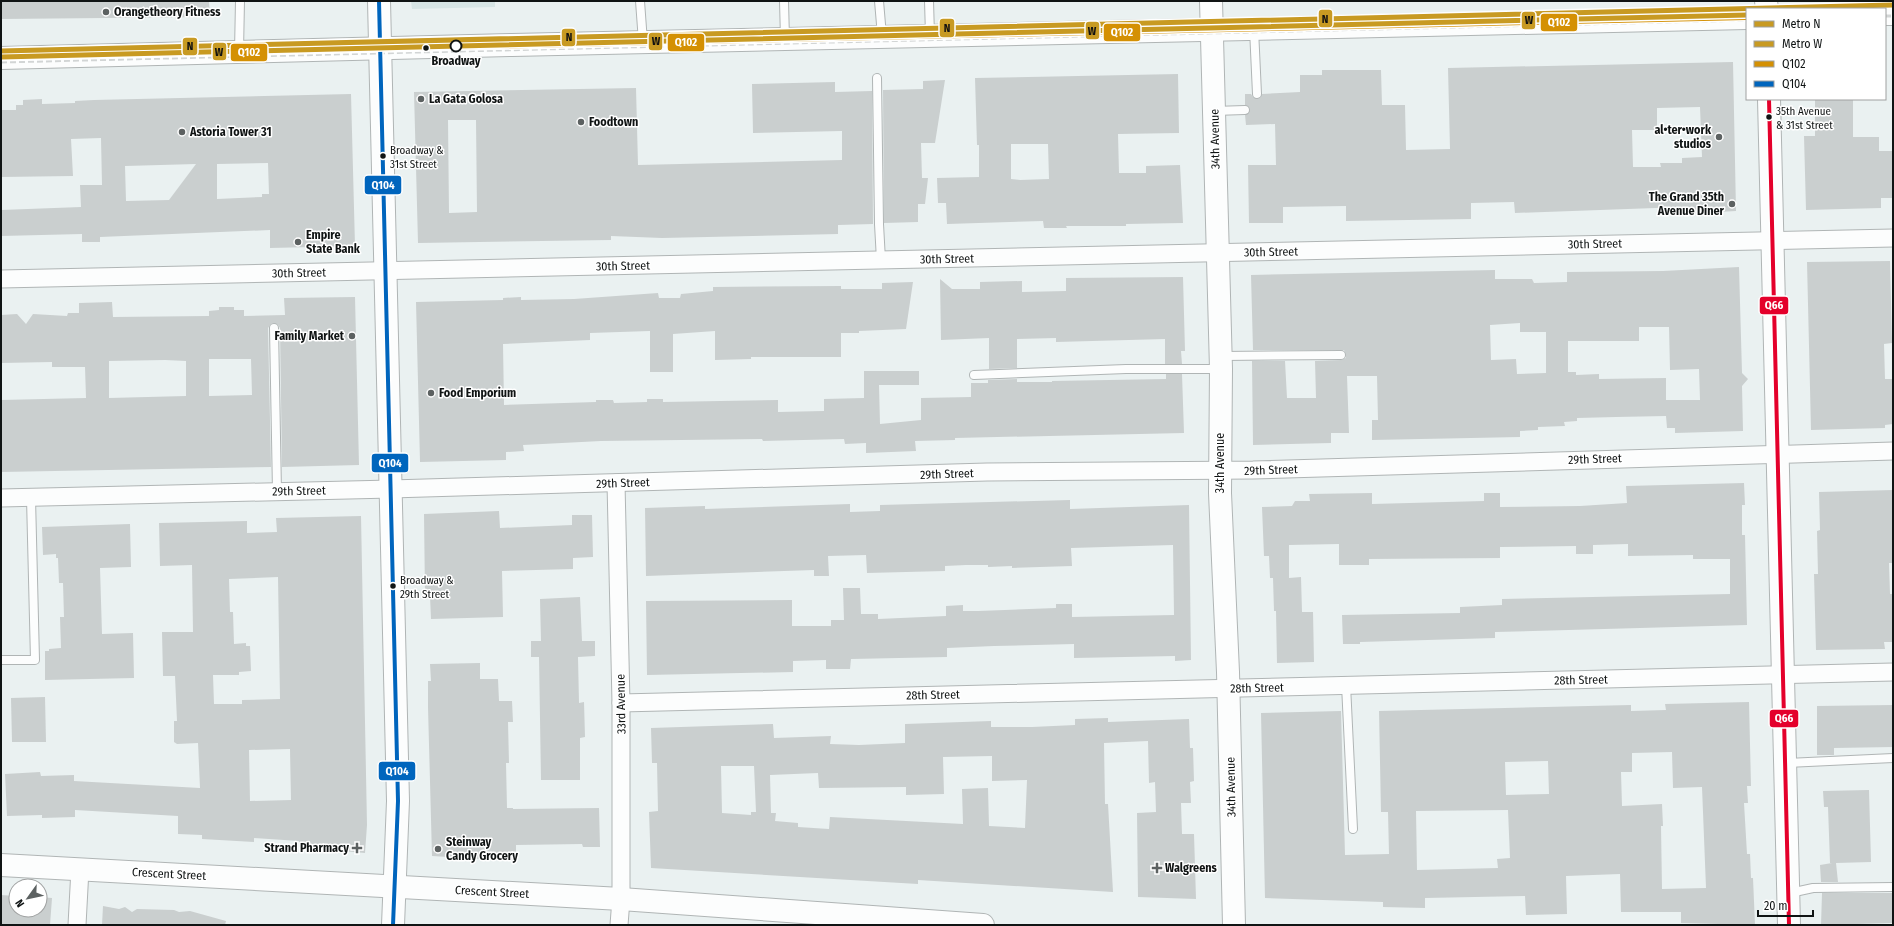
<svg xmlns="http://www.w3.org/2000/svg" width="1894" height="926" viewBox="0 0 1894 926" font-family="'Fira Sans Condensed',sans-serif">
<rect width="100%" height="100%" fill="#eaf1f1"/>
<path fill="#d7e5e5" d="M411 1H495V7L412 9Z"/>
<g fill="#cacfcf" fill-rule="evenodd">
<path d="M1 1H209L210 17 1 19Z"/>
<path d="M1733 62 1736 211 1683 214V207L1515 213 1514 202 1471 203V219L1346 221V206L1283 207V223H1249L1248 165H1276L1275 124 1246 125 1245 115 1250 110 1249 107 1245 105V94H1251L1253 97 1257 99 1260 98 1262 94 1300 92V75H1322V70H1381L1382 105H1405L1406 150 1450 149 1448 68ZM1700 107 1702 157 1682 158V163H1660L1661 167H1633L1632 130H1657V108Z"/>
<path d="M1178 74 1179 133 1118 134 1119 173H1146V166L1180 165 1183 223 1126 224V226H1066L1067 228H1044L1043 221 947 224 946 203H938L937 178 979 177V145H977L975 78ZM1011 144H1048L1049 179 1020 180 1011 179Z"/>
<path d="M945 80 935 143H921L922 178H928L925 204H918V222L884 223 883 90 923 89V81Z"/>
<path d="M835 82V92L872 91 873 224 838 225V234L662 238 611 236V240L418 243 414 92 636 88 638 165 842 160V131L753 133 752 84ZM448 120H476L477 212 449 213Z"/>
<path d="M351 94 355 246 270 248V230L100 237V242H82V234L1 236V210L81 207 80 185H102L101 138 71 139 73 176 1 177V110H16V105H23V100L42 99V104L75 103V101L94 100ZM268 163 269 194H262V197L217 199V164ZM196 164 169 200 126 201 125 166Z"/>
<path d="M1815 99H1853V137H1879V151H1893V198H1881V208L1806 210 1804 136H1815Z"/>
<path d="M1890 261 1892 343 1884 344 1885 379H1893V424L1885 425V428L1811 430 1807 262Z"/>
<path d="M1739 267 1742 373 1748 379 1742 386 1743 431 1675 433V428H1667L1666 416 1616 417 1577 418V421L1564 422 1565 426 1538 427V430L1520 431V437L1372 440V420H1378L1377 376H1347L1349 433H1331V443L1253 445 1252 361H1285L1287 398H1316L1315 361 1341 360 1346 358V355L1344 350H1253L1251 275 1495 270V279H1532L1534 283 1567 282V272L1663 271ZM1520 323V332H1546V373L1517 374 1516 359 1491 360 1490 325ZM1639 327H1669L1670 370 1699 369 1700 400H1666V378L1599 379V374L1576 375V372H1568V341H1639Z"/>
<path d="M1183 277 1185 351H1181L1182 364H1165V339L1056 342V338L1017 339V368L989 369V338L941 340 940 279 952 289H980V282L1022 281V292L1066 291V278Z"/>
<path d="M913 282 906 329 859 331V333H841V357H751V359L715 360V331L673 334V372H650V331L590 333V340L503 344 504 405 596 402V400H613L614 403 647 402V399H663V402L778 400V412L824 411V399L864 398V371H919V385H879L880 424 921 420V398L971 397V383H988V380L1017 379V382H1052V381L1166 379V374H1182L1184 433 955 438V440L915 441 916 451 866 453V443L845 444 844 439 763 441 762 439 601 441 523 445 524 451 506 452V460L420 462 416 302 503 300V298L521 297V300L574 299 658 293 659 298H680L681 294 713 291V287L841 286V289H882V283Z"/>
<path d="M355 297 359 465 282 467 280 328 278 325 274 323 271 324 268 328 271 467 1 472V400L86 398 85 367H52V362L1 363V315L17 314 26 324 33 314 67 316 68 313H79V303L112 302 113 317 209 316V311L219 310V307H234V310H244V316L285 315 284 298ZM209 359H251L252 395 209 396ZM165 360 186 361V396L109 398V361Z"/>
<path d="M1744 483 1745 505H1742V535H1745L1747 625 1495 632V638L1360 642V644H1343L1342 615 1460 613V607L1502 605V599L1730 594V559H1693V555L1628 556V544L1593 545V554H1576V546L1500 547V558L1369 559V565H1339V544L1289 545V578L1301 577 1302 612H1313L1314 662 1277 663 1276 611H1274L1273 578H1270L1269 556H1264L1262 507 1292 506 1295 501H1310L1309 494 1372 493V504L1484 501V493H1500V507L1580 506 1627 503 1626 486Z"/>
<path d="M1893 490V563H1889L1890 594H1893V642H1884L1885 649 1816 650 1814 574H1818L1817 531 1820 530 1819 492Z"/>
<path d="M1070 500V509L1189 505 1191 660 1175 661V656L1074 658V644L994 646 947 648V657L851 659 850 669H826V660L793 661V672L647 675 646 601 792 600V626H831V620H844L843 588H860L861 614H878V619L946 616V606L963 605V611H978L1056 608V604H1072V617L1174 615 1173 545 1071 548 1072 566 1012 568V566L988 567V565H966L945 566V571L867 573 866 555 828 556 829 576H814V570L646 576 645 508 705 506V509L850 504V512L880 511V505Z"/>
<path d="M499 511 500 528 572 525V515H592L593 557 573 558V569L502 571 503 617 431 619 430 596H425L424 514Z"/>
<path d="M361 516 367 825 365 853 299 847V841L254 838V842L202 839V835L178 834V816L75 810V817L42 818V815L7 816 5 774 40 772 41 776 74 775V781L200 788 198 743 177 744 174 742V721H177L175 676H163L162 632H193L192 565 160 566 159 523 247 521V533L277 532 276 518ZM278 577 280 699 242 700V704H214L213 675H239V672L251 671 250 646H246V643L234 644 233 612H230L229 579ZM290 749 291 800 250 801 249 750Z"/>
<path d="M130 524 131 567 100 568 102 634 133 633 134 678 45 680V651H49V649L61 648 60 617H64L63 583H59L58 558H56V554L43 555 42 527Z"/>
<path d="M580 597 582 641H595V656L578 657 579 703 584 702 585 737 580 738V780H541L539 657H531V641H541L540 599Z"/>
<path d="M480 663V679H498L499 701H512L513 722H508L509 763H506L507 808H513V809L599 808 600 847H583L582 844 516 845V861L432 856 428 707V681H431L430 664Z"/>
<path d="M45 697 46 742H12L11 698Z"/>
<path d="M1749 702 1751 786H1747L1748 803H1744L1747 854H1750L1751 878H1753L1755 925 1681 923V912H1621L1620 874 1566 876 1567 914 1526 915 1525 896 1425 898V908L1383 907V902L1265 898 1261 713 1341 711 1345 855 1389 854 1388 812H1381L1379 711 1631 705V711L1666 710 1665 704ZM1672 752 1673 788 1702 787 1706 888 1662 889 1661 826H1663L1662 804 1622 806 1621 772H1632V753ZM1548 761 1549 794 1506 795 1505 762ZM1508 810 1510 858 1497 859 1498 868 1417 870 1416 811Z"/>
<path d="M1893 705V747L1834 748V755H1817V706Z"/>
<path d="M1108 718V722L1189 719 1190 748H1193L1194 781 1190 782 1191 803H1181L1182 834H1194L1196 899 1138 897 1137 813 1156 812 1155 782 1149 783 1148 741 1104 743 1105 804H1108L1113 892 918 880V884L651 868 649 812 658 811 657 763H652L651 728 773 724 774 738 831 736 830 744 859 745 905 743V724L991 721V727H1032L1075 725V719ZM992 756V781L1027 780 1025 828 989 826 988 788 962 789 963 824 830 817 829 829 798 827V823L775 821 776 813H771L770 775 818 773 819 788 906 787V795L944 794 943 757ZM721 766H754L756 812H751V815L722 813Z"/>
<path d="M1869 790 1871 862 1836 863 1838 882H1821L1820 865 1832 863H1830L1828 807H1824L1823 791Z"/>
<path d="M1822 893H1893V923L1821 925Z"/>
<path d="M1 895 16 896V910H40V897L52 898 50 925H1Z"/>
<path d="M103 906 119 909 125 907 132 912 137 909 174 910 179 912 190 911 226 921 225 925H102Z"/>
</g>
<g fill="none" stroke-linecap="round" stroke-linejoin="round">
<defs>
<g id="lane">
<path d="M640 1 643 42"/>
<path d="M784 1 785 39"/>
<path d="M879 1 882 36"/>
<path d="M929 1 930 35"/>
<path d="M1254 29 1257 94"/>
<path d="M239 51 240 1"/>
<path d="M877 78 879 224 881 260"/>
<path d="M1214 111 1245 110"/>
<path d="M274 328 277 492"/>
<path d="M1222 356 1341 355"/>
<path d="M974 375 1126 369H1220"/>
<path d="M1 660H35L31 498"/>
<path d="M1346 685 1353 829"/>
<path d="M1787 763 1893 758"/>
<path d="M1790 893 1813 888 1893 887"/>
</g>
<g id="street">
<path d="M1 279 1893 238"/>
<path d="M616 483 621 703V899L619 925"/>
<path d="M1 498 391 489 987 472 1253 470 1893 451"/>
<path d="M621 703 1893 672"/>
<path d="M77 925 80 869"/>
</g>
<g id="secondary">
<path d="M379 1 398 801 393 925"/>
<path d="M1211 1 1221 369 1220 493 1228 672 1234 925"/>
<path d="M1766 1 1767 9"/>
<path d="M1885 14H1893"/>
<path d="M1 58 512 45 1747 18"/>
<path d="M1769 99 1789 925"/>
<path d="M1 865 621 899 983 925"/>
</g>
</defs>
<use href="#lane" stroke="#b0b5b5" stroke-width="10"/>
<use href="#street" stroke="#b0b5b5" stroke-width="19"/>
<use href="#secondary" stroke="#b0b5b5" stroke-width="24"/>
<use href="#lane" stroke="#fcfdfd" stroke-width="8"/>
<use href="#street" stroke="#fcfdfd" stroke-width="17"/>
<use href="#secondary" stroke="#fcfdfd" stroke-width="22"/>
<g stroke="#d2d5d5" stroke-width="3" stroke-dasharray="6 3" stroke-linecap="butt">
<path d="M1885 16H1893"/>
<path d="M1 62 1747 20"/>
</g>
<defs>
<path id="bus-1" d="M1 58 1747 18"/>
<path id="bus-2" d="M379 1 398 801 393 925"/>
<path id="bus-3" d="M1769 99 1789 925"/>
</defs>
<use href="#bus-1" stroke="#fff" stroke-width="7"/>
<use href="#bus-2" stroke="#fff" stroke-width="7"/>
<use href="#bus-3" stroke="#fff" stroke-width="7"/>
<use href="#bus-1" stroke="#d49003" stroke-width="4"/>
<use href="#bus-2" stroke="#0065bd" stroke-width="4"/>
<use href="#bus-3" stroke="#e4002b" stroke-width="4"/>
<defs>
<path id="metro-1" d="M1 51 1893 5"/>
<path id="metro-2" d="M1 57 1747 15"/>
</defs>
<use href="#metro-1" stroke="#fff" stroke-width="8"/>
<use href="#metro-2" stroke="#fff" stroke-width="8"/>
<use href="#metro-1" stroke="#c89a22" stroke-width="5"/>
<use href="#metro-2" stroke="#c89a22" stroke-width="5"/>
</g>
<g fill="#5c6161" stroke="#fff" stroke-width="1.5">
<circle cx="106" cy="12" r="4"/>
<circle cx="421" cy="99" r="4"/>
<circle cx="581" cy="122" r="4"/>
<circle cx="182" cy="132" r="4"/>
<circle cx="1719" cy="137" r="4"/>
<circle cx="1732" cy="204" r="4"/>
<circle cx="298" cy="242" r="4"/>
<circle cx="352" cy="336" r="4"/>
<circle cx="431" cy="393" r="4"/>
<path d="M355 842h4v4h4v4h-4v4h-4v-4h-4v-4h4z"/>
<circle cx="438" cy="849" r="4"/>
<path d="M1155 862h4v4h4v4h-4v4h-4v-4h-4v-4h4z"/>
</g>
<circle fill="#fff" stroke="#101414" stroke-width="2" cx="456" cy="46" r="5.5"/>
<g fill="#101414" stroke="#fff" stroke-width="1.5">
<circle cx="426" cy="48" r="3.5"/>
<circle cx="1769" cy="117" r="3.5"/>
<circle cx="383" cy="156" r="3.5"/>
<circle cx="393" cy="586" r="3.5"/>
</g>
<g text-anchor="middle" stroke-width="3" stroke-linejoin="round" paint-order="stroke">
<g font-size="11" fill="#101414" stroke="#fff" text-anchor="start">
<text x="1776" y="115">35th Avenue<tspan x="1776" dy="14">&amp; 31st Street</tspan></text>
<text x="390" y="154">Broadway &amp;<tspan x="390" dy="14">31st Street</tspan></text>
<text x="400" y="584">Broadway &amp;<tspan x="400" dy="14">29th Street</tspan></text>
</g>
<g font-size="12" font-weight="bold" fill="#101414" stroke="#fff" text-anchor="start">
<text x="114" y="16">Orangetheory Fitness</text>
<text x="429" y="103">La Gata Golosa</text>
<text x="589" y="126">Foodtown</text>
<text x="1711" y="134" text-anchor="end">al•ter•work<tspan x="1711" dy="14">studios</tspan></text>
<text x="190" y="136">Astoria Tower 31</text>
<text x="1724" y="201" text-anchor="end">The Grand 35th<tspan x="1724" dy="14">Avenue Diner</tspan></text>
<text x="306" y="239">Empire<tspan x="306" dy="14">State Bank</tspan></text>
<text x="344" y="340" text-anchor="end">Family Market</text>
<text x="439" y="397">Food Emporium</text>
<text x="446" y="846">Steinway<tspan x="446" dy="14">Candy Grocery</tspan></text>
<text x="349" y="852" text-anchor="end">Strand Pharmacy</text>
<text x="1165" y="872">Walgreens</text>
</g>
<g font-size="12" font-weight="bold" fill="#101414" stroke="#fff">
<text x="456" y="65">Broadway</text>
</g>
<g font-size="12" fill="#101414" stroke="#fff">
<text transform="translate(1215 139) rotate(-91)" y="4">34th Avenue</text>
<text transform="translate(1595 244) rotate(-1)" y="4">30th Street</text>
<text transform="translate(1271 252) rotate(-1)" y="4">30th Street</text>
<text transform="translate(947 259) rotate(-1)" y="4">30th Street</text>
<text transform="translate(623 266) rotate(-1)" y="4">30th Street</text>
<text transform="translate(299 273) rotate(-1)" y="4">30th Street</text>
<text transform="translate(1595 459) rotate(-2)" y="4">29th Street</text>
<text transform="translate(1220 463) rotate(-90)" y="4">34th Avenue</text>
<text transform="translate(1271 470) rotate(-2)" y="4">29th Street</text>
<text transform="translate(947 474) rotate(-2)" y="4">29th Street</text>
<text transform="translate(623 483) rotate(-2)" y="4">29th Street</text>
<text transform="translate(299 491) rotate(-1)" y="4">29th Street</text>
<text transform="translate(1581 680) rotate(-1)" y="4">28th Street</text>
<text transform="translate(1257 688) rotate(-1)" y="4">28th Street</text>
<text transform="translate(933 695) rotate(-1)" y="4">28th Street</text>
<text transform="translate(621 704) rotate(-91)" y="4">33rd Avenue</text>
<text transform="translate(1231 787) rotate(-91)" y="4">34th Avenue</text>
<text transform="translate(169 874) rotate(3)" y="4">Crescent Street</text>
<text transform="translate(492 892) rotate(3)" y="4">Crescent Street</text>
</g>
</g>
<g stroke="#fff" stroke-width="1.5">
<rect x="1318" y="9" width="15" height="19" rx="4" fill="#c89a22"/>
<rect x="1521" y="11" width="15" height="19" rx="4" fill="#c89a22"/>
<rect x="1540" y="13" width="38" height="19" rx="4" fill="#d49003"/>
<rect x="939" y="18" width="16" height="20" rx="4" fill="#c89a22"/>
<rect x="1085" y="21" width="15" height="19" rx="4" fill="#c89a22"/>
<rect x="1103" y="23" width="38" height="19" rx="4" fill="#d49003"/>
<rect x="561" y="28" width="15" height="19" rx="4" fill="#c89a22"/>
<rect x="648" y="32" width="15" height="19" rx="4" fill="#c89a22"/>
<rect x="667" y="33" width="38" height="19" rx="4" fill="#d49003"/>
<rect x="182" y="37" width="16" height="19" rx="4" fill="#c89a22"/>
<rect x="212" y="42" width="15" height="19" rx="4" fill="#c89a22"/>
<rect x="230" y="43" width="38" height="19" rx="4" fill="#d49003"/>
<rect x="364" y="175" width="38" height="20" rx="4" fill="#0065bd"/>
<rect x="1759" y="296" width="30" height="19" rx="4" fill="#e4002b"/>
<rect x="371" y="453" width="38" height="20" rx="4" fill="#0065bd"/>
<rect x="1769" y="709" width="30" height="19" rx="4" fill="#e4002b"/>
<rect x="378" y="761" width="38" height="20" rx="4" fill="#0065bd"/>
</g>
<g font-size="11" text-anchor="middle" font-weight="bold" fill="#fff">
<text x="1559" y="26">Q102</text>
<text x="1122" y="36">Q102</text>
<text x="686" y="46">Q102</text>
<text x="249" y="56">Q102</text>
<text x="383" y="189">Q104</text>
<text x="1774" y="309">Q66</text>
<text x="390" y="467">Q104</text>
<text x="1784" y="722">Q66</text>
<text x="397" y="775">Q104</text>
</g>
<g font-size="11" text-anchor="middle" font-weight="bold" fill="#111">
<text x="1325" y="23">N</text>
<text x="1529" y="24">W</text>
<text x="947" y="32">N</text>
<text x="1092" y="35">W</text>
<text x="569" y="41">N</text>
<text x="656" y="45">W</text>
<text x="190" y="50">N</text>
<text x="219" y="56">W</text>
</g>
<rect width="1894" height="926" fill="none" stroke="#101414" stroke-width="4"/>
<rect x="1746" y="8" width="140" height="92" fill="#ffffff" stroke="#9fa1a1"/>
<rect x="1754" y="21" width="20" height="6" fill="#c89a22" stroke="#9fa1a1"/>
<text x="1782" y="28" font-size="12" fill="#101414">Metro N</text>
<rect x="1754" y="41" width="20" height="6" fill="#c89a22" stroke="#9fa1a1"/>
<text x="1782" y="48" font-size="12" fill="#101414">Metro W</text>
<rect x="1754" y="61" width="20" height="6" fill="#d49003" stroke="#9fa1a1"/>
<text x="1782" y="68" font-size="12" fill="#101414">Q102</text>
<rect x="1754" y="81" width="20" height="6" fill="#0065bd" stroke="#9fa1a1"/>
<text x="1782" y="88" font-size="12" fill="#101414">Q104</text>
<g transform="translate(28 898) rotate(237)"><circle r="19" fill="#ffffff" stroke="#9fa1a1"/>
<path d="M0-3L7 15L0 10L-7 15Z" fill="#5c6161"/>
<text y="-6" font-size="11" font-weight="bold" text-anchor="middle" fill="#101414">N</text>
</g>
<path d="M1758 910v6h55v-6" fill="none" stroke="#101414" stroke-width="2"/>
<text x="1764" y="910" font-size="12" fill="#101414" stroke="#ffffff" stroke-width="3" paint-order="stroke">20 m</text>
</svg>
